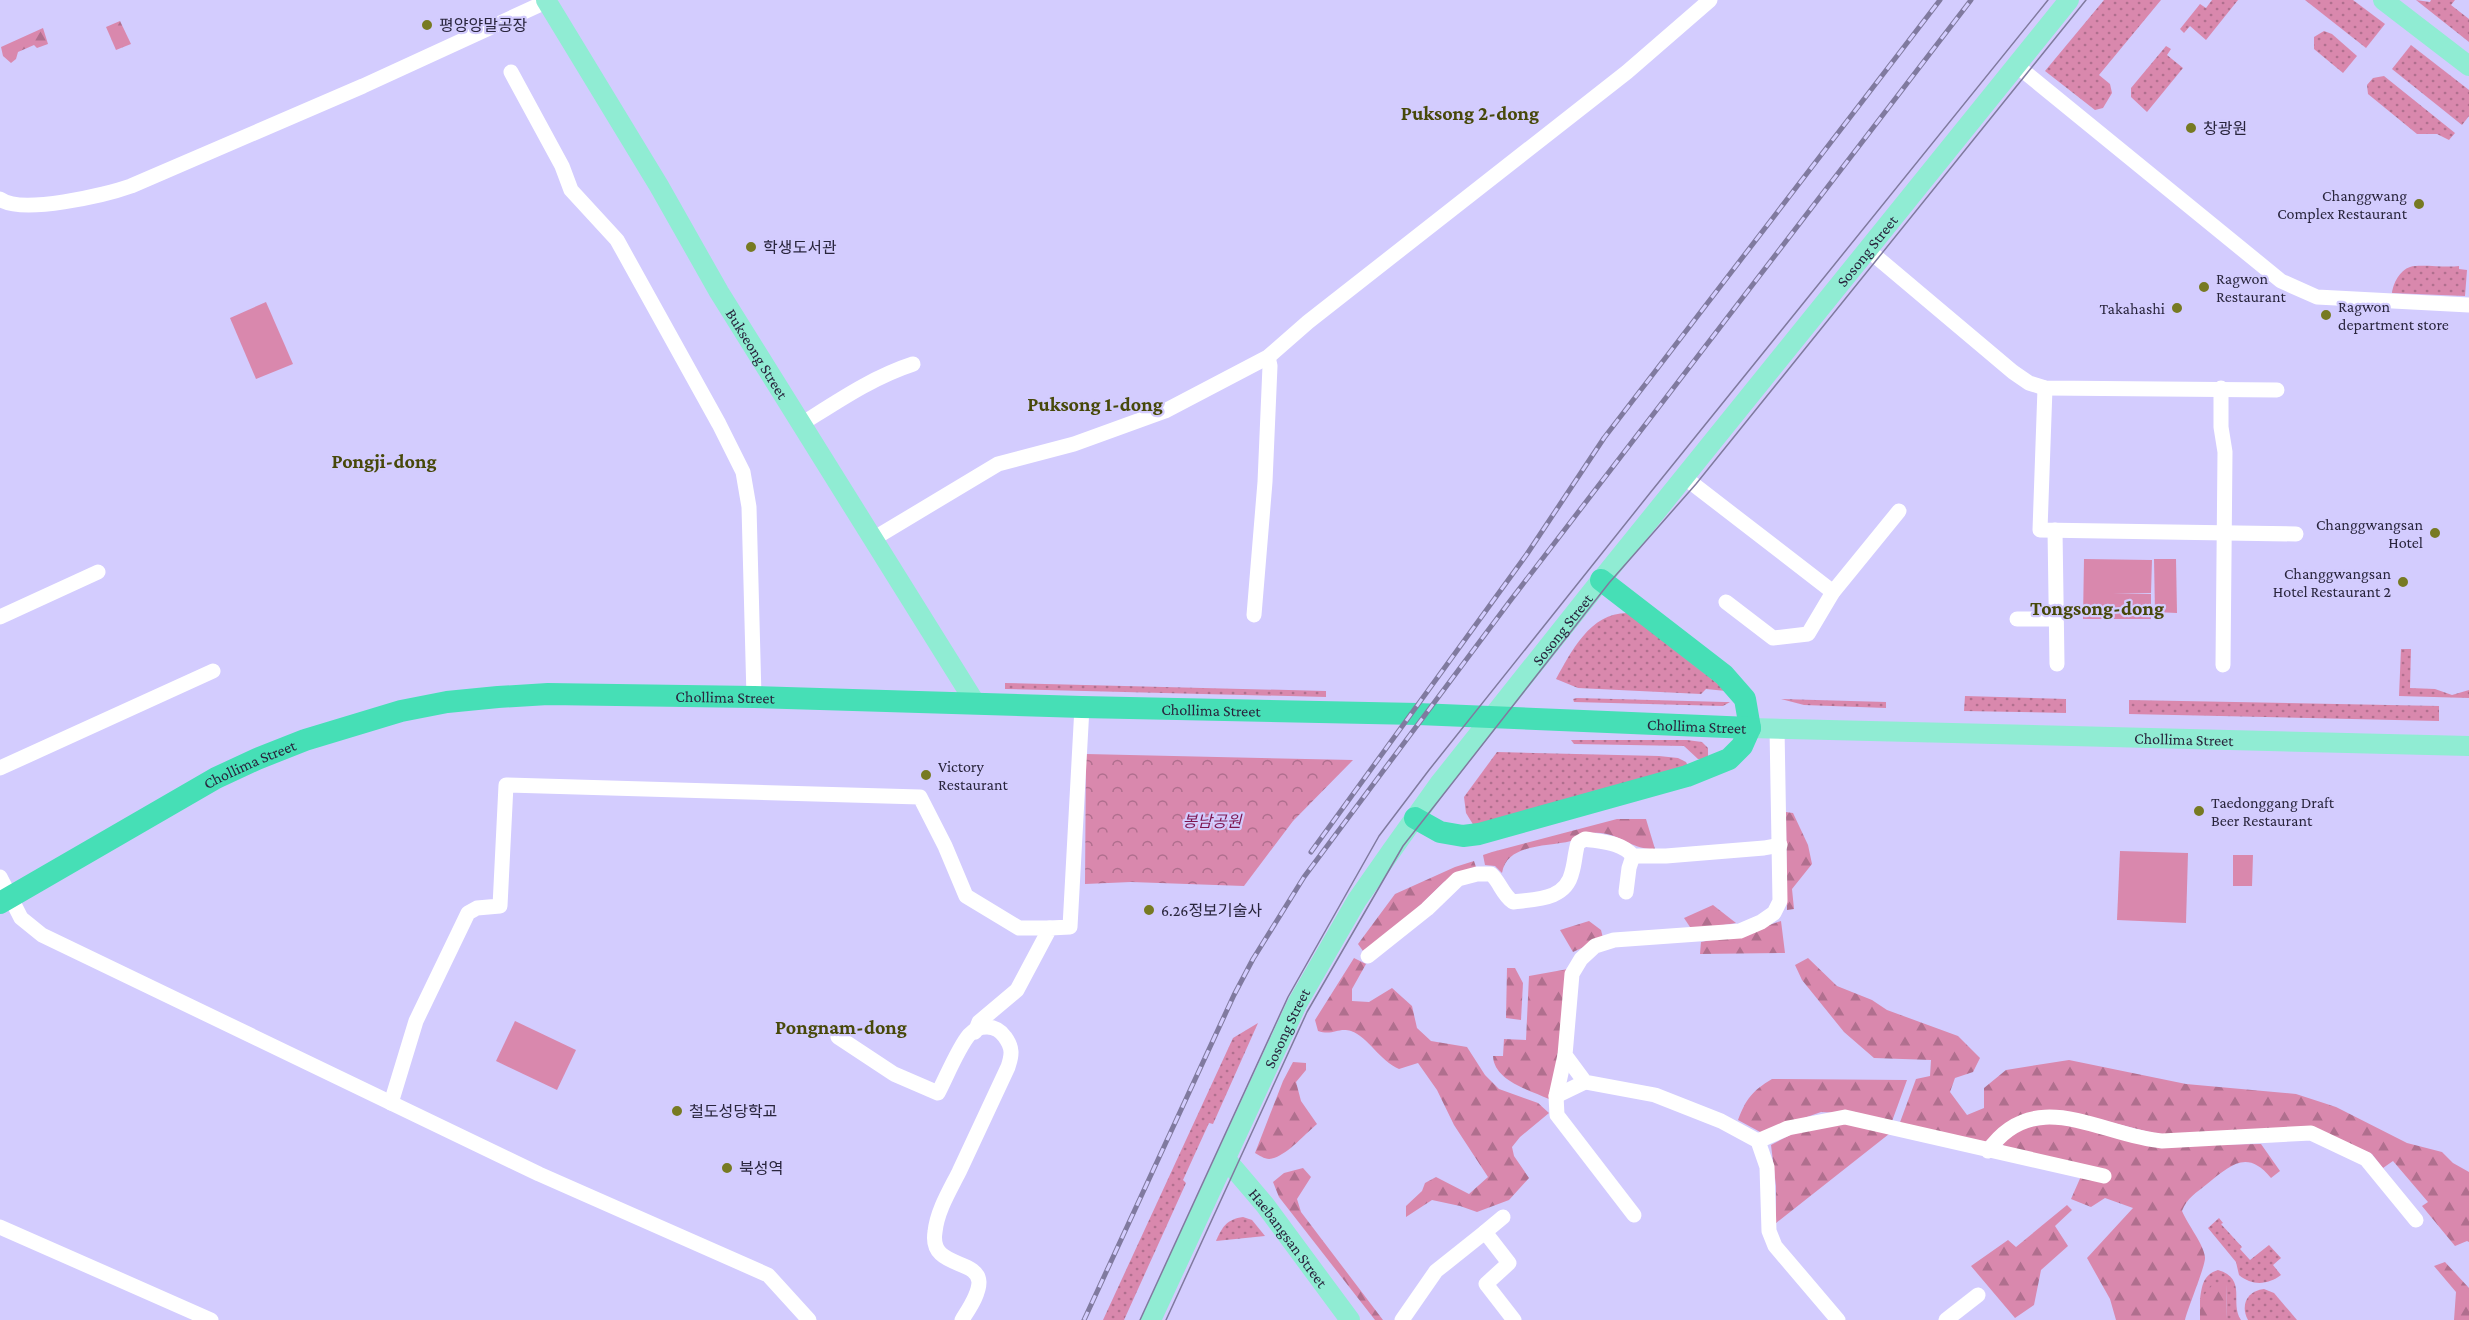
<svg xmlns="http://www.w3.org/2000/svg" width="2469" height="1320" viewBox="0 0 2469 1320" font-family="'Crimson Pro','Noto Sans KR',serif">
<defs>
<pattern id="grass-dots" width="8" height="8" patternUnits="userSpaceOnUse" patternTransform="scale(1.5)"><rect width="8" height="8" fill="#d988ad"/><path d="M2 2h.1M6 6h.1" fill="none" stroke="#b06f8e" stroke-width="1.8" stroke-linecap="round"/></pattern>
<pattern id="forest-firs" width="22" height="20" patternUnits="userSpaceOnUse" patternTransform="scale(1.5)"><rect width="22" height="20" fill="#d988ad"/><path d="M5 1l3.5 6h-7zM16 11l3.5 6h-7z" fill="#b06f8e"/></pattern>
<pattern id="park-crowns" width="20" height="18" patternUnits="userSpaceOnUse" patternTransform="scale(1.5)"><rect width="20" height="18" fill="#d988ad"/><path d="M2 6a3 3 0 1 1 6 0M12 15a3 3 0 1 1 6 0" fill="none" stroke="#b06f8e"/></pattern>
</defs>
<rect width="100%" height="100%" fill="#d3ccfe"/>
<g fill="url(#grass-dots)">
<path d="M2104 0H2161L2099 75 2110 84 2112 93 2103 108 2095 110 2045 71Z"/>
<path d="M2212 0H2238L2206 40 2190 26 2184 33 2180 29 2200 4 2206 8Z"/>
<path d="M2305 0H2353L2385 24 2366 48Z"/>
<path d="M2416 0 2430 2 2431 0H2455L2451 5 2469 19V42Z"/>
<path d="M2324 31 2332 34 2357 56 2343 73 2314 49V37Z"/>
<path d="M2411 45 2469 90V116L2462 125 2392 69Z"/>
<path d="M2166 46 2171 49 2167 55 2183 68 2147 112 2131 97V88Z"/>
<path d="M2384 76 2455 133 2449 140 2437 134H2417L2368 94 2367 85 2373 78Z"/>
<path d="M2459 266V269L2467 270 2465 296 2392 293C2393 283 2400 270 2410 267 2420 264 2446 268 2459 266Z"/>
<path d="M1627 613 1713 680 1726 691 1706 689 1701 694 1578 688 1556 679C1571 652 1590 613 1627 613Z"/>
<path d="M2401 649H2411L2410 688 2435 689 2452 695 2469 690V698L2399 696Z"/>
<path d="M1005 683 1326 691V697L1005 689Z"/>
<path d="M1965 696 2066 699V713L1964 711Z"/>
<path d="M1577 698 1725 702H1730L1723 706 1574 702 1573 699Z"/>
<path d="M1781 699 1886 702V708L1804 705Z"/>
<path d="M2129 700 2439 706V721L2129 714Z"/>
<path d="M1571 740H1687L1702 742 1708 748V756L1704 759H1698L1684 746 1574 744Z"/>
<path d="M1497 752 1659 756 1678 758 1686 762 1688 766 1474 826 1466 813 1464 797Z"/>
<path d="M1258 1023 1213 1124 1209 1123 1183 1180 1186 1183 1124 1320H1103L1233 1038Z"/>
<path d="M1243 1217 1252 1220 1265 1236 1216 1241C1222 1227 1227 1219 1243 1217Z"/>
<path d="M2219 1218 2223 1223 2221 1224 2242 1247 2240 1249 2250 1260 2269 1245 2281 1258 2273 1265 2281 1275C2268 1285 2252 1286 2239 1275L2236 1262 2208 1228Z"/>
<path d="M2218 1270C2248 1279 2229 1303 2241 1320H2227L2226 1284 2200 1300C2202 1285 2203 1275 2218 1270Z"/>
<path d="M2264 1289 2274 1293 2297 1320H2248C2240 1305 2247 1291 2264 1289Z"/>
</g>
<g fill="url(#forest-firs)">
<path d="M120 21 131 44 116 50 106 27Z"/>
<path d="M43 28 48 44 37 48 34 45 18 52 16 59 11 63 3 56 1 47Z"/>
<path d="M1786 812 1793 813 1808 845 1812 864 1792 889 1794 909 1787 910Z"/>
<path d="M1617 819H1646L1655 849C1632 851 1618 831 1593 833 1586 834 1579 839 1571 841 1548 847 1507 843 1502 873L1495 866 1485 865 1483 855 1492 852Z"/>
<path d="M1474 861 1476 867 1444 882 1403 922 1363 951 1358 944 1395 894 1455 867Z"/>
<path d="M1713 905 1736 923 1692 930 1684 918Z"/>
<path d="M1589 921 1601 930 1603 938 1573 952 1560 930Z"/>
<path d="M1781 921 1785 953 1700 954 1701 942 1744 934Z"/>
<path d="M1354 958 1366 964 1352 989V1001L1369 1002 1392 988 1412 1006 1417 1028 1431 1041 1467 1047 1485 1075 1499 1089 1538 1103 1549 1113 1520 1137 1512 1147 1514 1156 1529 1178 1509 1200 1477 1212 1460 1206 1432 1200 1406 1217V1206L1422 1191 1425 1183 1436 1177 1469 1194 1488 1177 1454 1125 1437 1090 1418 1063 1399 1069C1380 1061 1368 1037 1351 1031 1338 1027 1333 1036 1318 1031L1315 1020Z"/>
<path d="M1808 958 1837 986 1872 1000 1887 1010 1958 1036 1980 1058 1973 1072 1955 1078 1950 1092 1967 1115 1984 1108V1088L2006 1070 2069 1060 2186 1084 2296 1094 2336 1107 2407 1143 2442 1152 2453 1163 2469 1172V1242L2467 1241 2455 1246 2422 1206 2428 1202 2393 1161 2383 1168 2372 1154 2312 1127 2161 1135 2074 1113 1990 1139 1979 1145 1899 1125 1916 1079 1930 1076 1931 1060 1874 1058 1844 1032 1802 980 1795 965Z"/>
<path d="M1507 968H1515L1523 983 1521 1020 1506 1018Z"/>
<path d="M1568 969 1561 1048 1549 1099C1530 1090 1494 1081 1493 1056H1503L1504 1039 1526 1040 1529 976Z"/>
<path d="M1293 1062 1306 1063V1070L1296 1082 1301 1101 1317 1124C1305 1134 1289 1153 1274 1158 1266 1161 1261 1156 1255 1153L1283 1081Z"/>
<path d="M1772 1079 1907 1080 1891 1124 1863 1114 1821 1112 1762 1133 1738 1120C1746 1099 1752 1091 1772 1079Z"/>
<path d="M1849 1122 1889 1134 1776 1223V1186L1771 1145 1794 1133Z"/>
<path d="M2058 1122 2151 1146 2261 1144 2280 1171 2271 1178C2247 1149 2231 1165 2207 1184 2196 1193 2187 1198 2182 1211 2188 1225 2204 1245 2205 1257 2206 1265 2188 1307 2185 1320H2116L2110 1299 2087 1258 2133 1208 2105 1198 2091 1207 2071 1199 2082 1174 2006 1149 2002 1143 2022 1128Z"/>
<path d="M1303 1168 1311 1177 1297 1199 1301 1212 1383 1320H1375L1279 1197 1273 1182 1284 1173Z"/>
<path d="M2067 1205 2072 1210 2055 1226 2068 1246 2041 1270 2034 1305 2015 1318 1971 1266 2008 1240 2016 1247Z"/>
<path d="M2445 1262 2469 1288V1320H2454L2456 1292 2434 1266Z"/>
<path d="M2214 1283 2226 1284 2227 1320H2200V1300Z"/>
</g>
<path fill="url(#park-crowns)" d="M1086 754 1353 760 1293 821 1244 886 1131 882 1085 884Z"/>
<g fill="#d988ad">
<path d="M266 302 293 364 256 379 230 318Z"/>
<path d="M2084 559 2152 560 2151 593H2113L2151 594V619H2083Z"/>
<path d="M2154 559H2176L2177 613 2155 612Z"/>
<path d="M2120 851 2188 853 2186 923 2117 920Z"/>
<path d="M2233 855H2253L2252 886H2233Z"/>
<path d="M515 1021 576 1050 557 1090 496 1061Z"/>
</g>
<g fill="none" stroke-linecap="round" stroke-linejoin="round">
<g stroke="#fff" stroke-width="15">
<path d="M2016 65 2281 281 2317 297 2469 305"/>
<path d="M511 72 562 166 571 190 617 240 719 424 743 472 749 507 754 697"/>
<path d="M0 199C21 215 106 195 131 186L363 86 550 0"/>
<path d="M1867 249 2013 372 2029 383 2045 388 2277 390"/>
<path d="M2045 388 2040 530 2296 534"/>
<path d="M2221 388V427L2225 452 2223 665"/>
<path d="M803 423C838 401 873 377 913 364"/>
<path d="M1684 477 1833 592"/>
<path d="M2055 530 2057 664"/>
<path d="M873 539 998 464 1074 444 1165 411 1268 357 1308 322 1627 72 1710 0"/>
<path d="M1726 602 1773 638 1808 634 1833 592 1899 511"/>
<path d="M1254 615 1265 482 1270 366 1268 357"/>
<path d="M0 617 98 572"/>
<path d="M2017 619H2056"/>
<path d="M1777 728 1780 901 1774 913 1761 922 1740 931 1614 940 1595 946 1581 959 1572 974 1565 1055 1585 1082 1655 1095 1721 1121 1758 1141 1767 1167 1769 1231 1775 1246 1838 1320"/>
<path d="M0 768 213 671"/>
<path d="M0 877 21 918 42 935 539 1174 768 1275 809 1320"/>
<path d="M1626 892 1629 868 1633 856"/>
<path d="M1368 956 1427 909 1458 879 1477 874H1491C1500 882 1502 894 1513 902 1536 899 1566 900 1572 872 1575 862 1575 852 1578 843L1585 839C1602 842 1621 842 1633 856H1666L1764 848 1780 845"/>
<path d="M975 1032 979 1022 1017 990 1050 928 1070 927 1082 707"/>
<path d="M838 1037 894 1074 938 1093C946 1078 958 1048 969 1035 979 1024 996 1024 1005 1037 1013 1048 1012 1055 1008 1067 992 1102 975 1137 959 1172 950 1190 937 1211 935 1232 929 1269 978 1258 979 1282 979 1295 968 1310 962 1320"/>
<path d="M1565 1055 1556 1096 1557 1115 1634 1215"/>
<path d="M1556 1096 1585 1082"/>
<path d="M391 1103 416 1021 468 913 477 908 500 906 506 785 920 797 945 846 966 896 1019 928H1050"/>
<path d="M1758 1141 1788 1128 1845 1117 2104 1176"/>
<path d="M1988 1151C2035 1084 2102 1136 2162 1141L2311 1133 2366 1159 2416 1220"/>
<path d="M0 1227 211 1320"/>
<path d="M1485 1232 1503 1217"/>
<path d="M1402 1320 1436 1271 1485 1232 1509 1263 1486 1284 1514 1320"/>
<path d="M1946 1320 1978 1295"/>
</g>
<g stroke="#90ecd3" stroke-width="20">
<path id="s1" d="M546 0 659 186 719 292 976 704"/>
<path d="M2383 0 2469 66"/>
<path id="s2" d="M1750 728 2469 746"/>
<path id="s3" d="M1225 1158 1265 1205 1350 1320"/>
<path id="s4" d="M1151 1320 1297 1004 1357 900 1392 850 1439 784 1601 580 2069 0"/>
</g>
<g stroke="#46dfb6" stroke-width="22">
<path d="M1415 818 1440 832 1463 836 1479 834 1687 776 1729 759 1742 746 1750 728 1745 699 1724 675 1601 580"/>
<path id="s5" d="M0 903 216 778 257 759 305 740 401 711 447 702 498 697 548 694 754 697 1082 707 1418 714 1750 728"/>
</g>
<g stroke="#807a9f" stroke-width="1.5">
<path d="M1140 1320 1288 997 1379 836 1429 770 1650 493 2048 0"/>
<path d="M1166 1320 1307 1012 1403 846 1609 583 1696 484 2086 0"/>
</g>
<defs>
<g id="rail">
<path d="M1311 852 1527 554 1604 438 1940 0"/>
<path d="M1084 1320 1234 995 1253 959 1304 877 1510 601 1971 0"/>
</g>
</defs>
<use href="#rail" stroke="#807a9f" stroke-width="5"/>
<use href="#rail" stroke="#d3ccfe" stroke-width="3" stroke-dasharray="9" stroke-linecap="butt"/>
</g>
<g fill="#777a22" stroke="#d3ccfe" stroke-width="2">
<circle cx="427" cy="25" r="6"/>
<circle cx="2191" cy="128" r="6"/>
<circle cx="2419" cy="204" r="6"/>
<circle cx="751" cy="247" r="6"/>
<circle cx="2204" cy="287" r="6"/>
<circle cx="2177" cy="308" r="6"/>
<circle cx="2326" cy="315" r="6"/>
<circle cx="2435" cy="533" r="6"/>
<circle cx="2403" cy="582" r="6"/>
<circle cx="926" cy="775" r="6"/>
<circle cx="2199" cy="811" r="6"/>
<circle cx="1149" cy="910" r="6"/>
<circle cx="677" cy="1111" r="6"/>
<circle cx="727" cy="1168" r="6"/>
</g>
<g text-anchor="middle" stroke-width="4.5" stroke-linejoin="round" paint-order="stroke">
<g font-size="16" fill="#29253d" stroke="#d3ccfe" text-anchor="start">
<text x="439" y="31">평양양말공장</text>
<text x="2203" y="134">창광원</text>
<text x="2407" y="201" text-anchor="end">Changgwang<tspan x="2407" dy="18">Complex Restaurant</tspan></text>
<text x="763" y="253">학생도서관</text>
<text x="2216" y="284">Ragwon<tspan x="2216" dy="18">Restaurant</tspan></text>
<text x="2338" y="312">Ragwon<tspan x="2338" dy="18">department store</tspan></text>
<text x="2165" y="314" text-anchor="end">Takahashi</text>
<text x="2423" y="530" text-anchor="end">Changgwangsan<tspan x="2423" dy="18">Hotel</tspan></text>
<text x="2391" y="579" text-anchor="end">Changgwangsan<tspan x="2391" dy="18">Hotel Restaurant 2</tspan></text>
<text x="938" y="772">Victory<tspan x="938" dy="18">Restaurant</tspan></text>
<text x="2211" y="808">Taedonggang Draft<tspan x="2211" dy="18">Beer Restaurant</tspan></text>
<text x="1161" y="916">6.26정보기술사</text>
<text x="689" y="1117">철도성당학교</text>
<text x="739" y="1174">북성역</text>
</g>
<g font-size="16" fill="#29253d" stroke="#d3ccfe">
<text dy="6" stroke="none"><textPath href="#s4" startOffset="1294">Sosong Street</textPath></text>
<text dy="6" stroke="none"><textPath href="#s1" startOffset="412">Bukseong Street</textPath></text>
<text dy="6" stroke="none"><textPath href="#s4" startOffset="808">Sosong Street</textPath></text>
<text dy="6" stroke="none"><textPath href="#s5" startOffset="772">Chollima Street</textPath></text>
<text dy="6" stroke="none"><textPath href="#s5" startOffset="1258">Chollima Street</textPath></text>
<text dy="6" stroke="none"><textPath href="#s5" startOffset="1744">Chollima Street</textPath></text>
<text dy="6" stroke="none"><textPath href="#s2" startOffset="434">Chollima Street</textPath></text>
<text dy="6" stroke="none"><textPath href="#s5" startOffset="286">Chollima Street</textPath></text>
<text dy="6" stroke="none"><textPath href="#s4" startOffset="322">Sosong Street</textPath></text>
<text dy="6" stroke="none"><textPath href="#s3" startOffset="102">Haebangsan Street</textPath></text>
</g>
<g font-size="16" font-style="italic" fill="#7d1551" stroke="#d3ccfe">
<text x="1212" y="827">봉남공원</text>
</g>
<g font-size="20" font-weight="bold" fill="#474809" stroke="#d3ccfe">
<text x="1470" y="120">Puksong 2-dong</text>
<text x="1095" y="411">Puksong 1-dong</text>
<text x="384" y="468">Pongji-dong</text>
<text x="2097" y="615">Tongsong-dong</text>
<text x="841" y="1034">Pongnam-dong</text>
</g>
</g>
</svg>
